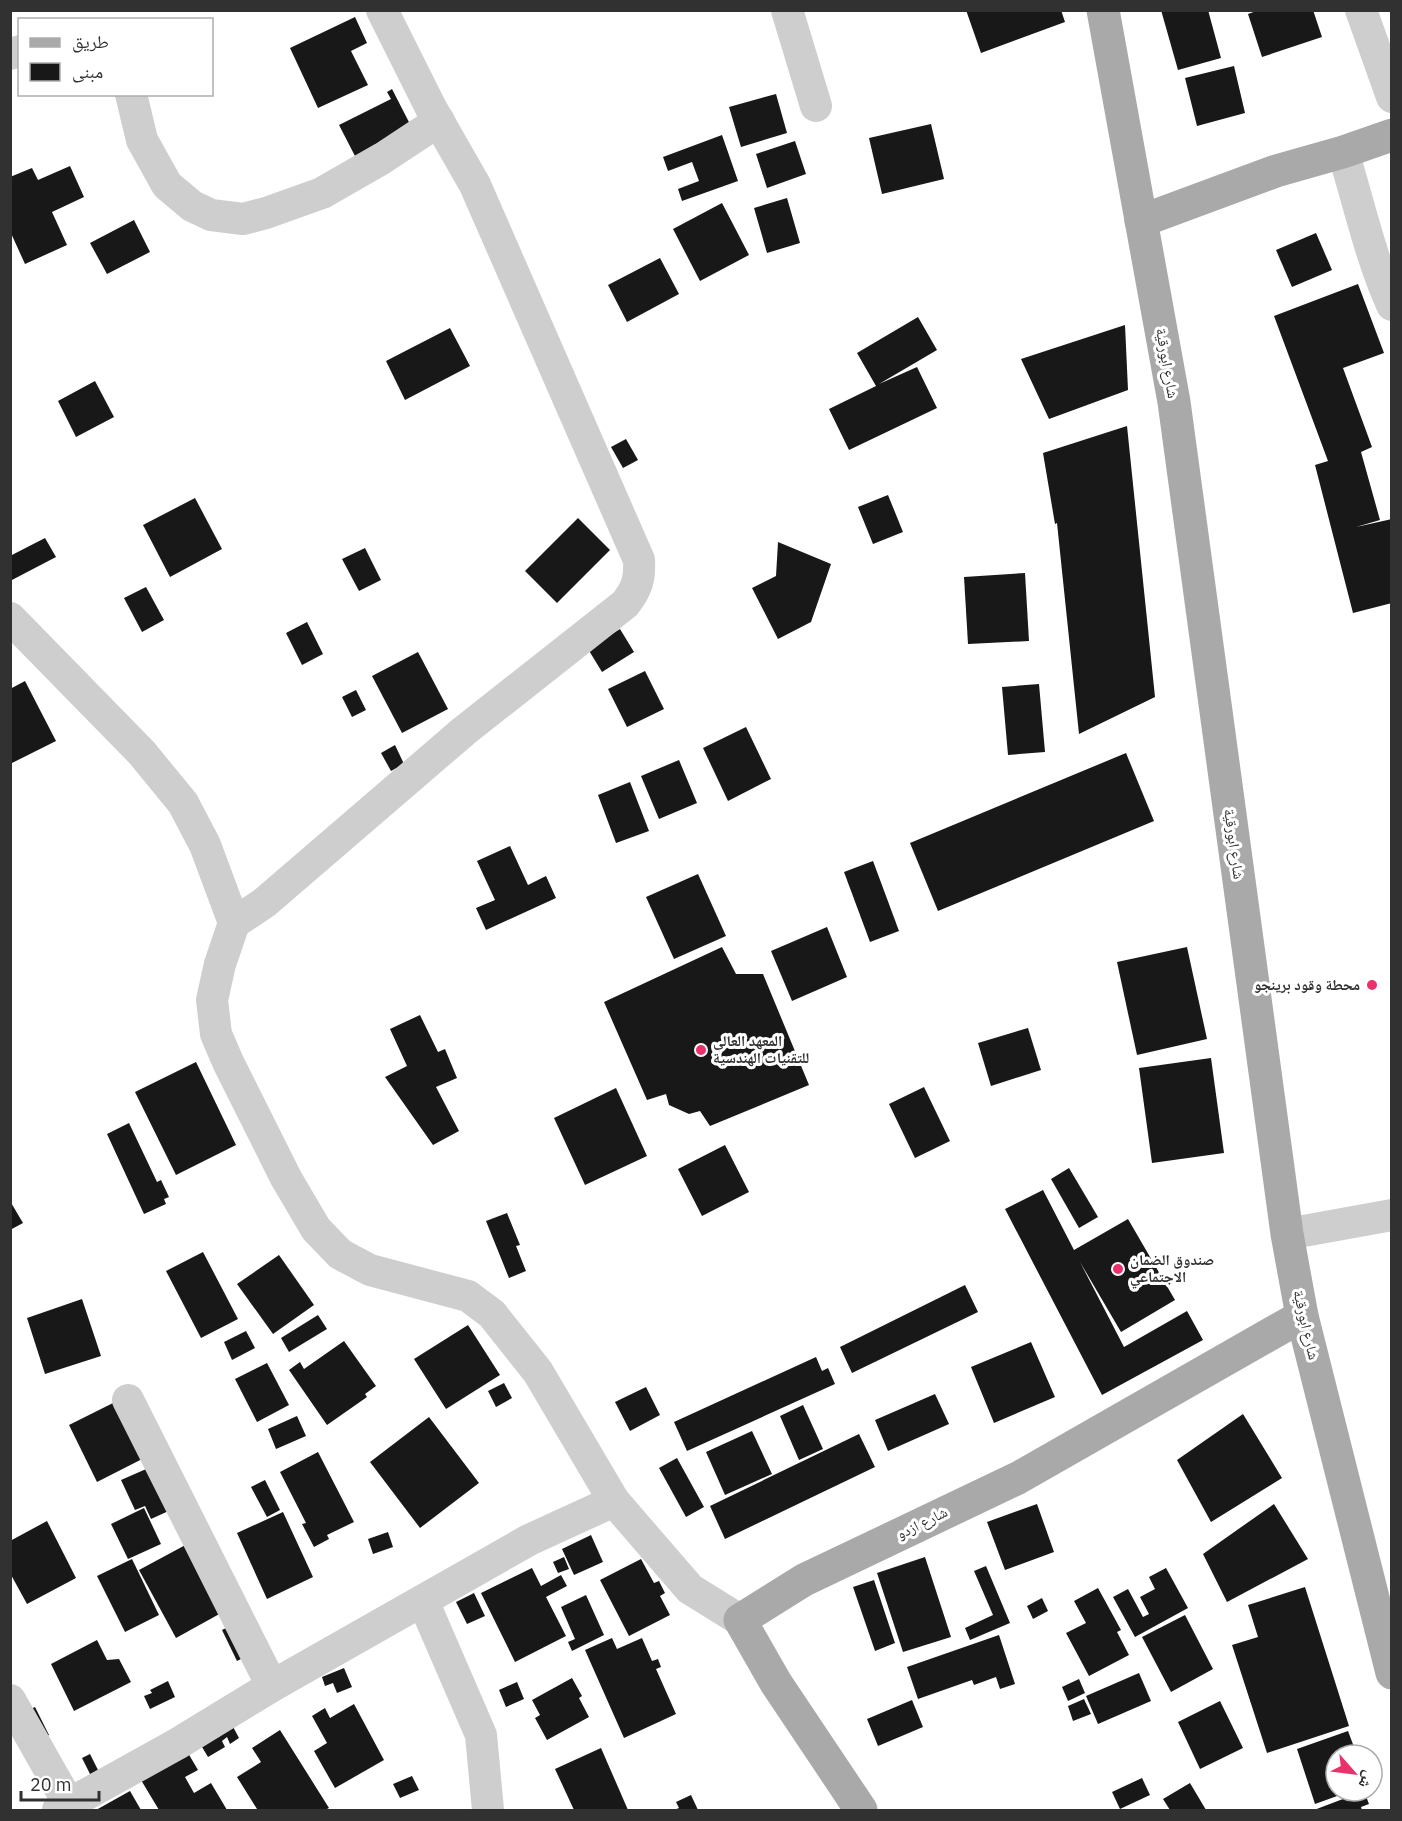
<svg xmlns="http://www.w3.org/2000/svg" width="1402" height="1821" viewBox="0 0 1402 1821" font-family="'IBM Plex Sans','Noto Naskh Arabic',sans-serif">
<rect width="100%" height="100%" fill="#fff"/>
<g fill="#181818">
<path d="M966 10H1061L1065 22 981 53Z"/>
<path d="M1161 10H1208L1221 58 1178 70Z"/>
<path d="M1259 10H1313L1322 37 1262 57 1248 14Z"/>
<path d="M355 17 367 43 351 51 368 85 318 108 290 48Z"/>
<path d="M1234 66 1245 113 1197 126 1185 78Z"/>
<path d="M392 89 412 128 355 156 339 125 391 99 387 92Z"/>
<path d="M776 94 787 133 741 147 729 107Z"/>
<path d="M931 124 944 179 882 194 869 138Z"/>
<path d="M722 135 738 181 682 201 678 189 699 181 692 162 668 171 663 157Z"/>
<path d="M795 141 806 174 767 188 756 154Z"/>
<path d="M70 166 84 197 52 212 67 245 25 264 10 231V177L32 168 38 180Z"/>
<path d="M787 198 800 243 767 253 754 208Z"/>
<path d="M722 203 749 255 700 281 673 229Z"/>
<path d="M134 220 150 252 107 274 90 243Z"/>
<path d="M1316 233 1332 270 1292 287 1276 250Z"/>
<path d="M660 258 679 294 627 322 608 285Z"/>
<path d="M1358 284 1384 353 1343 368 1372 447 1361 452 1380 520 1356 527 1392 519V603L1353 613 1315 465 1328 461 1274 316Z"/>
<path d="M918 317 937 350 879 384 917 367 937 408 849 450 829 409 876 386 857 353Z"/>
<path d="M1125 325 1128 390 1049 419 1021 359Z"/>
<path d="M450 328 470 366 405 400 386 361Z"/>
<path d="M95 381 114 417 76 437 58 401Z"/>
<path d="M1127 426 1155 697 1079 734 1057 523 1055 524 1043 453Z"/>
<path d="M626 439 638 460 623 468 611 447Z"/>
<path d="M888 495 903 532 873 544 858 507Z"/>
<path d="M195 498 222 549 170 577 143 525Z"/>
<path d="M578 518 610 550 557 603 525 571Z"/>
<path d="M45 538 56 557 10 581V556Z"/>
<path d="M778 542 831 564 811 622 778 639 752 588 776 576Z"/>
<path d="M365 548 381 580 359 591 342 559Z"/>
<path d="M1025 573 1029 641 968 644 964 577Z"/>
<path d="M146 587 164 620 142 632 124 598Z"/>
<path d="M307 622 323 654 302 665 286 633Z"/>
<path d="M620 629 634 652 602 672 588 649Z"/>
<path d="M418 652 448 709 402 733 372 676Z"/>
<path d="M645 671 664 709 627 727 608 689Z"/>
<path d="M25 681 56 741 10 764V689Z"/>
<path d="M1039 684 1045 752 1008 755 1002 687Z"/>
<path d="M356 690 366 710 352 717 342 697Z"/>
<path d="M746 727 771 779 728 801 703 748Z"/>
<path d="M395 745 404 764 391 771 381 753Z"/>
<path d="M1126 753 1154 821 938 911 910 843Z"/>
<path d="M679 760 697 803 659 819 641 776Z"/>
<path d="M630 782 649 831 616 843 598 795Z"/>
<path d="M510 846 528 885 546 876 556 898 486 930 476 908 495 900 477 861Z"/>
<path d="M873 861 899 931 870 942 844 872Z"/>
<path d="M698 874 726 936 674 959 646 897Z"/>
<path d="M827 927 847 977 792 1001 771 951Z"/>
<path d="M722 947 736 974H763L809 1085 710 1126 700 1111 689 1114 669 1105 666 1094 647 1100 604 1002Z"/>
<path d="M1187 947 1207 1039 1137 1055 1117 962Z"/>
<path d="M420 1015 438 1052 445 1049 457 1078 436 1087 459 1131 433 1145 385 1077 407 1066 390 1029Z"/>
<path d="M1028 1028 1041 1070 991 1086 978 1043Z"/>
<path d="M1211 1058 1224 1153 1152 1163 1139 1068Z"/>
<path d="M196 1062 236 1145 176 1175 135 1092Z"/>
<path d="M924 1087 950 1141 915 1158 889 1104Z"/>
<path d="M616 1088 647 1156 585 1185 554 1118Z"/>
<path d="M129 1123 157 1182 161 1180 169 1197 164 1199 166 1204 144 1214 107 1134Z"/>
<path d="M725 1145 749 1192 702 1216 678 1169Z"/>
<path d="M1069 1168 1098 1217 1079 1228 1051 1179Z"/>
<path d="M1043 1190 1074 1250 1128 1219 1175 1300 1121 1332 1080 1262 1124 1347 1187 1311 1203 1340 1102 1395 1005 1209Z"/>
<path d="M10 1201 23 1223 10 1230Z"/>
<path d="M507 1213 520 1245 516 1246 526 1271 509 1278 486 1221Z"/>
<path d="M203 1252 238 1319 201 1338 166 1271Z"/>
<path d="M279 1255 314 1305 273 1334 237 1284Z"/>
<path d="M965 1285 978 1312 852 1373 840 1347Z"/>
<path d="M82 1299 101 1356 45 1374 27 1318Z"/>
<path d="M318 1315 327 1329 289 1352 281 1338Z"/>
<path d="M468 1325 500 1375 446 1409 414 1359Z"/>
<path d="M246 1331 255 1348 232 1360 224 1342Z"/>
<path d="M344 1341 376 1386 365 1394 367 1397 327 1425 289 1370 300 1362 304 1369Z"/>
<path d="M1031 1342 1055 1397 994 1423 971 1367Z"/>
<path d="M816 1357 822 1371 828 1368 835 1384 687 1451 674 1422Z"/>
<path d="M267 1363 289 1405 257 1422 235 1379Z"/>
<path d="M504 1383 512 1398 496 1407 488 1391Z"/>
<path d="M646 1387 660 1415 630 1431 615 1402Z"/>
<path d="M935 1394 949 1424 888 1451 875 1420Z"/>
<path d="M123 1398 152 1454 97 1482 69 1425Z"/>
<path d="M803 1405 823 1449 799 1460 780 1416Z"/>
<path d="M1243 1414 1282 1478 1211 1522 1177 1460Z"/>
<path d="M297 1416 306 1436 276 1449 268 1429Z"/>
<path d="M429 1417 479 1483 420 1528 370 1462Z"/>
<path d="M752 1431 772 1474 725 1495 706 1452Z"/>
<path d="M859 1434 875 1467 725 1539 710 1506Z"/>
<path d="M318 1452 354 1522 327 1535 329 1539 314 1547 302 1524 306 1523 280 1472Z"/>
<path d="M677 1458 704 1507 686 1517 659 1468Z"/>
<path d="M153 1466 173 1509 151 1519 145 1506 135 1510 121 1480Z"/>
<path d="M265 1480 280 1510 267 1517 251 1487Z"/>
<path d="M1037 1504 1054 1552 1005 1570 987 1522Z"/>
<path d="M1274 1504 1308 1559 1227 1602 1203 1554Z"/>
<path d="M144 1508 161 1544 128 1559 111 1524Z"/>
<path d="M283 1512 313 1577 267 1599 237 1533Z"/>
<path d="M47 1521 76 1578 27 1604 10 1573V1541Z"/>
<path d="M388 1532 393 1547 373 1554 368 1539Z"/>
<path d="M591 1535 603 1562 574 1575 562 1549Z"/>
<path d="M191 1542 223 1612 176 1638 139 1570Z"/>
<path d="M564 1557 569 1569 558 1573 553 1562Z"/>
<path d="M925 1557 951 1637 903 1652 877 1573Z"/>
<path d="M132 1559 159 1615 125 1632 97 1576Z"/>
<path d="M641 1559 654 1583 659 1581 665 1593 660 1596 670 1615 629 1636 600 1580Z"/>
<path d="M986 1566 1010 1623 970 1640 965 1628 993 1615 974 1571Z"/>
<path d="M532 1568 541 1586 561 1575 567 1586 546 1597 566 1636 515 1662 481 1593Z"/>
<path d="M1166 1568 1188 1608 1135 1637 1113 1597 1128 1589 1143 1617 1149 1614 1140 1597 1155 1589 1149 1577Z"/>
<path d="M874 1580 895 1643 875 1651 853 1587Z"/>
<path d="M1305 1587 1349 1726 1267 1753 1232 1645 1258 1637 1248 1605Z"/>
<path d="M1098 1588 1121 1630 1117 1632 1129 1655 1089 1676 1066 1633 1086 1623 1074 1601Z"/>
<path d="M474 1593 485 1616 467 1624 456 1602Z"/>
<path d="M586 1595 604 1635 572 1651 568 1642 575 1639 561 1607Z"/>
<path d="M1042 1598 1048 1611 1033 1619 1027 1606Z"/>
<path d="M1185 1615 1213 1669 1171 1692 1142 1637Z"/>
<path d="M234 1624 249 1655 237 1661 222 1630Z"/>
<path d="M999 1635 1015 1684 1000 1689 996 1677 974 1685 972 1680 918 1699 907 1667Z"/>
<path d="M612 1638 617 1649 642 1638 652 1661 658 1659 661 1667 656 1669 676 1714 624 1738 585 1650Z"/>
<path d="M97 1640 107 1660 119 1659 131 1682 74 1711 51 1664Z"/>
<path d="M344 1668 352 1687 337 1693 333 1683 325 1686 322 1677Z"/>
<path d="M1139 1673 1151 1701 1098 1724 1086 1696Z"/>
<path d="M572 1678 582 1696 579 1698 589 1717 547 1740 535 1718 540 1715 532 1700Z"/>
<path d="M1079 1679 1085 1693 1068 1701 1062 1687Z"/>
<path d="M168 1681 175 1697 150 1709 144 1696 152 1693 150 1690Z"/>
<path d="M517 1682 524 1699 506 1707 499 1690Z"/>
<path d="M1084 1699 1091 1714 1073 1721 1068 1706Z"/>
<path d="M912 1700 923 1727 878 1746 867 1719Z"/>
<path d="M1220 1701 1243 1748 1200 1769 1178 1722Z"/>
<path d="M354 1704 384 1760 335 1788 314 1751 327 1743 312 1716 325 1708 330 1718Z"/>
<path d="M35 1707 49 1735 40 1739 26 1711Z"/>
<path d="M231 1723 239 1738 230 1744 227 1737 222 1741 225 1747 208 1757 199 1742Z"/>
<path d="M280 1730 329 1808 325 1810H255L257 1809 237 1777 261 1762 252 1748Z"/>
<path d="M1348 1731 1357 1755H1336V1791H1351L1315 1804 1297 1749Z"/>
<path d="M601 1748 628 1810H574L555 1769Z"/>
<path d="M188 1753 198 1770 185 1777 194 1793 211 1783 227 1810H159L141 1780Z"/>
<path d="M90 1754 101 1776 93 1780 82 1758Z"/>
<path d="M412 1776 419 1790 400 1798 393 1784Z"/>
<path d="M1142 1778 1150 1795 1120 1809 1112 1792Z"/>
<path d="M1190 1783 1206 1810H1170L1163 1799Z"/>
<path d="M130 1791 141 1810H96Z"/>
<path d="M1364 1791 1369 1804 1361 1807 1362 1810H1314Z"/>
<path d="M691 1795 698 1810H674L679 1808 676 1802Z"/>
</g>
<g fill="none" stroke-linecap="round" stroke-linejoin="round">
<g stroke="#cecece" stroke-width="32">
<path d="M787 10 816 106"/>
<path d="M1361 10 1392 97"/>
<path d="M10 54 20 51"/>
<path d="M131 94 142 140 167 185 192 206 211 215 243 219 266 213 322 193 383 158 439 121"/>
<path d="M1343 152C1359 203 1370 256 1392 305"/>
<path d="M10 618 142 753 183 803 205 845 234 923 220 964 212 1000 216 1034 228 1062 286 1178 316 1229 340 1254 370 1270 468 1296 492 1314 538 1372 614 1501 690 1589 740 1620"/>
<path d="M234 923 264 903 464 731 625 604C637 589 640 579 639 560L475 185 431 108 382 10"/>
<path d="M1287 1234 1392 1215"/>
<path d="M128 1400 272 1686"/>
<path d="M423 1601 481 1735 488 1810"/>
<path d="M10 1700 69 1804"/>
<path d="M58 1810 177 1744 272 1686 529 1540 614 1501"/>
</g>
<g stroke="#a9a9a9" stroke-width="33">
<path d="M1103 10 1174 402 1287 1234 1302 1316 1392 1673"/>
<path d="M1141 221 1276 171 1343 152 1392 135"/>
<path d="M861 1810 776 1683 740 1620 804 1580 1018 1478 1302 1316"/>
</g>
</g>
<g fill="#ea316b" stroke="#fff" stroke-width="2">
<circle cx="1372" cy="985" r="6"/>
<circle cx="701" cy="1050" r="6"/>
<circle cx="1118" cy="1269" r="6"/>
</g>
<g text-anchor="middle" stroke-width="6" stroke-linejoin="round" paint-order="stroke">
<g font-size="15" fill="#313131" stroke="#fff">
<text transform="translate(1167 363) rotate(80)" y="5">شارع ابورقية</text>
<text transform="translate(1234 844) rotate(82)" y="5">شارع ابورقية</text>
<text transform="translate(1306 1325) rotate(77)" y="5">شارع ابورقية</text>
<text transform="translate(922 1523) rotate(-26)" y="5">شارع ازدو</text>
</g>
<g font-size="15" font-weight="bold" fill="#313131" stroke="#fff" text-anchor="start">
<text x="1360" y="990" text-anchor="end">محطة وقود برينجو</text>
<text x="713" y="1046">المعهد العالي<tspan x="713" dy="17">للتقنيات الهندسية</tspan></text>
<text x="1130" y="1265">صندوق الضمان<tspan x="1130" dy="17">الاجتماعي</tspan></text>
</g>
</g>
<rect width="1402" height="1821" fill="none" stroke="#313131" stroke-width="24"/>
<rect x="18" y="18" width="195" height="78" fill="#ffffff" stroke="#adadad" stroke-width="1.5"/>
<rect x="30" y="38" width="30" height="9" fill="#a9a9a9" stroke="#adadad" stroke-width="1.5"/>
<text x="72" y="48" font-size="18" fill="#313131">طريق</text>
<rect x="30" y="63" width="30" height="18" fill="#181818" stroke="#adadad" stroke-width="1.5"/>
<text x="72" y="78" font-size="18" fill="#313131">مبنى</text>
<g transform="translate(1354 1773) rotate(118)"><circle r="28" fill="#ffffff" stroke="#adadad" stroke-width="1.5"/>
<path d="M0-4.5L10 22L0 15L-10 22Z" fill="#ea316b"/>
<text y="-9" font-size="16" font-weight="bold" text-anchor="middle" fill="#313131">ش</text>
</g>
<path d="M21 1791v9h78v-9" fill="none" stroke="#313131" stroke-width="3"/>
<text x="30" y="1791" font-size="18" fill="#313131" stroke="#ffffff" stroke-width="4.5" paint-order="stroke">20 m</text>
</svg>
